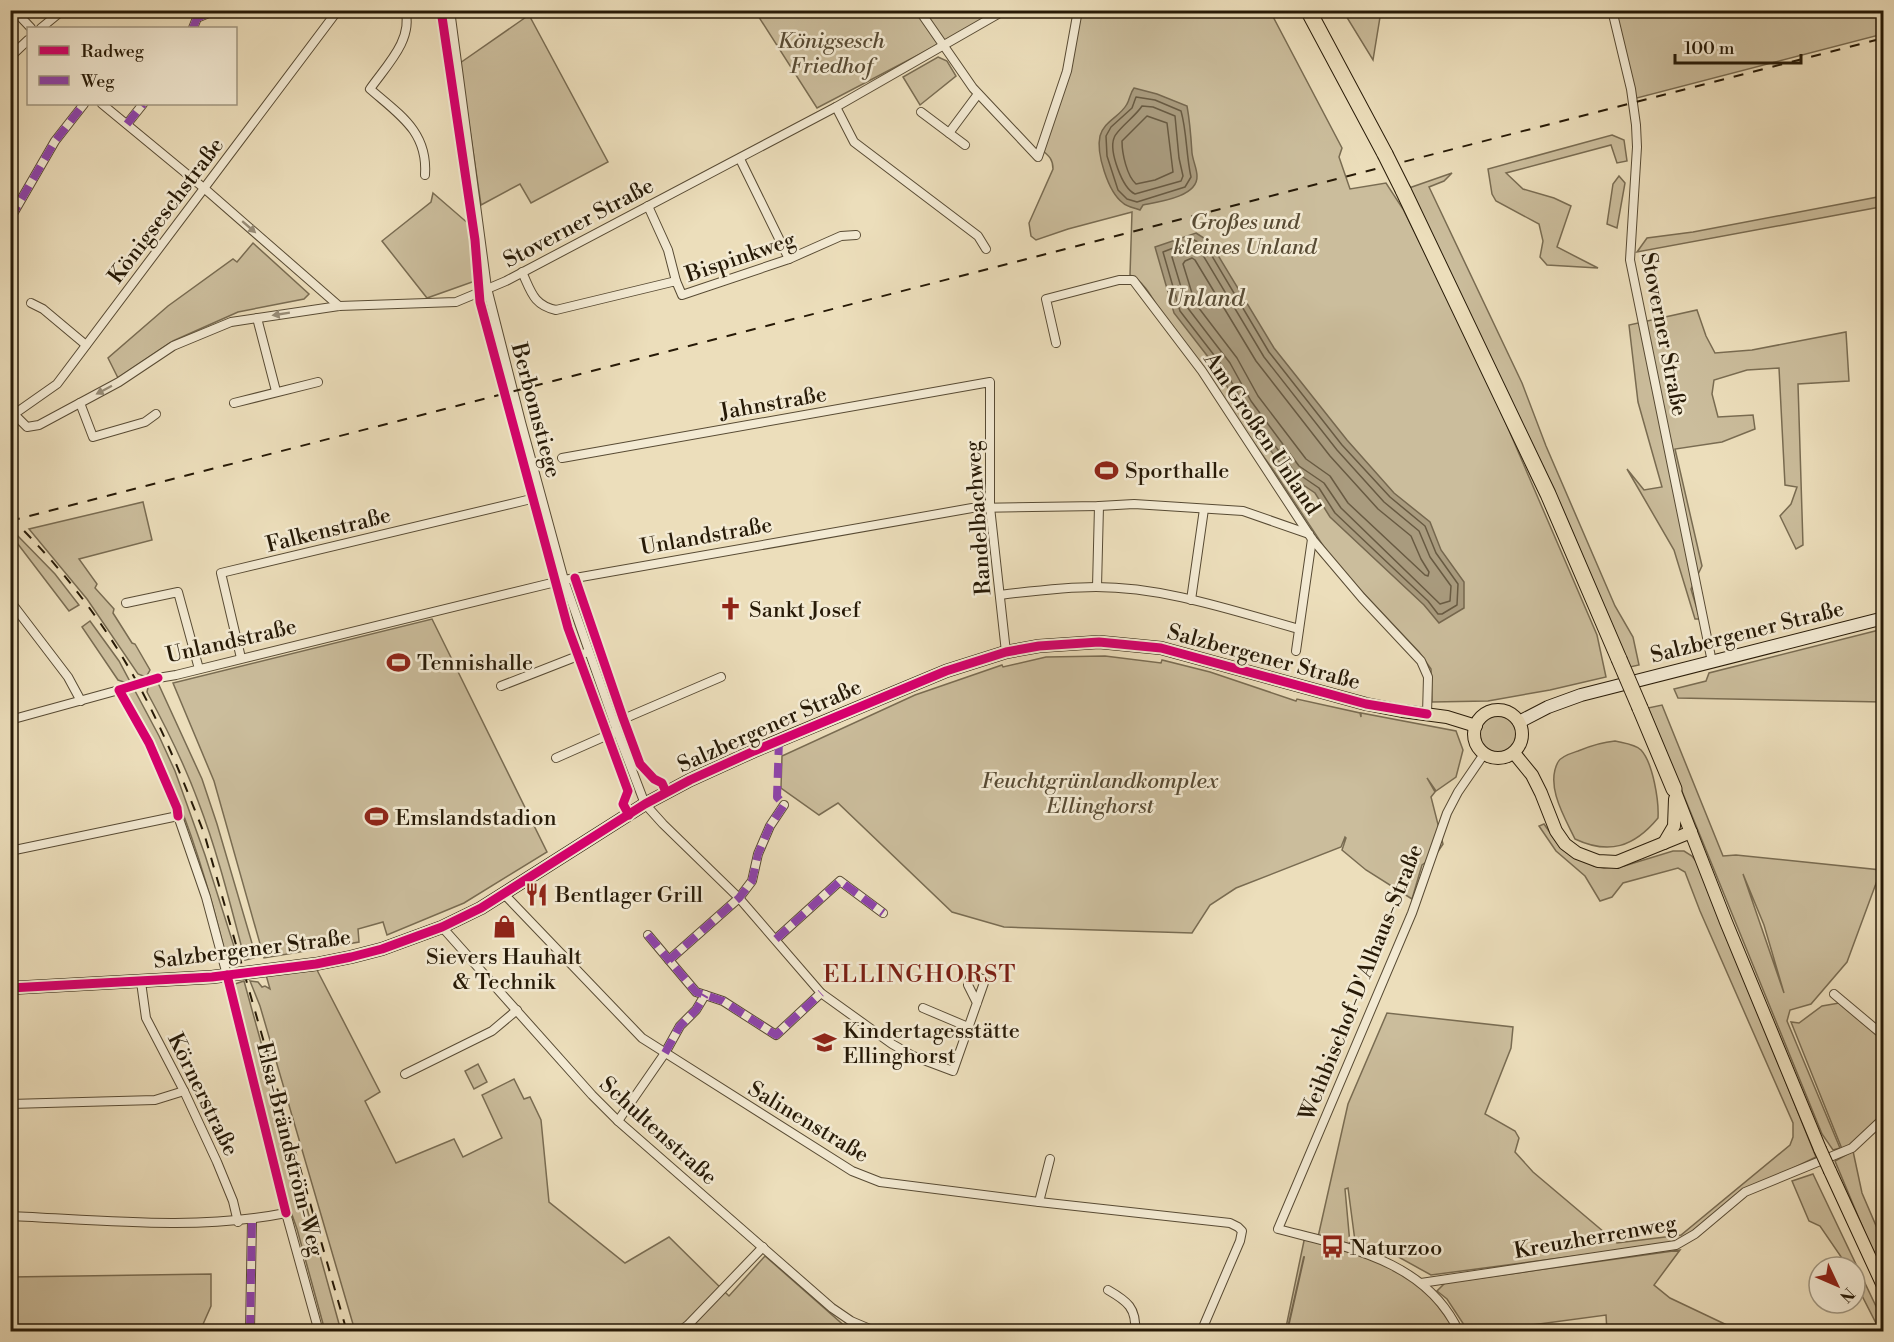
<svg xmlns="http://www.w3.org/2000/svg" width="1894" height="1342" viewBox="0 0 1894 1342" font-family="'Libre Bodoni',serif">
<rect width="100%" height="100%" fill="#ecdebb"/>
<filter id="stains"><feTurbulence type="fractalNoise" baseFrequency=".00333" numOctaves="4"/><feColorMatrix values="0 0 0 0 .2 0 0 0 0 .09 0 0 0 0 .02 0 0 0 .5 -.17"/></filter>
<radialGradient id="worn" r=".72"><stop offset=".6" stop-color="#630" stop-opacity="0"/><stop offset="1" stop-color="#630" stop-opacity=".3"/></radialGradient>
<g fill="#cbbd9c" stroke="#796c52" stroke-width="1.5" fill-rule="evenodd">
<path d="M755 11H996L945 41 817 108Z"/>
<path d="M1079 11H1270L1342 148 1339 157 1350 189 1386 183 1403 209 1483 370 1597 635 1606 677 1550 690 1488 701 1432 702 1431 669 1419 652 1336 564 1322 544 1274 471 1162 314C1153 300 1146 283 1130 275L1132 212 1068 229 1036 240 1031 236 1029 223 1053 169C1053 159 1049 156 1042 150Z"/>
<path d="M1343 11H1381L1373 60Z"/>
<path d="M1614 11H1883V34L1637 98 1631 89Z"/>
<path d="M529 15 608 162 531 203 520 184 481 205 460 63Z"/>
<path d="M938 57 947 61 956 76 920 105 903 77Z"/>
<path d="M1612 135 1624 140 1627 161 1617 163 1611 145 1506 173 1523 189 1554 198 1571 206 1557 247 1598 268 1547 265 1540 257 1543 241 1539 224 1496 201 1492 194 1488 169Z"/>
<path d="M1452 173 1444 181 1429 187 1522 383 1546 446 1615 606 1633 637 1639 665 1630 667 1409 188Z"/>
<path d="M1619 176 1625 183 1617 228 1607 224 1613 184Z"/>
<path d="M433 193 470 225 475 281 427 298 382 241 431 202Z"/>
<path d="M1883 196V204L1880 207 1637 252 1647 238 1693 232Z"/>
<path d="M253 243 309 294 304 299 238 312 173 341 118 378 108 358 168 306 233 259 237 262Z"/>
<path d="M1697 310 1706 336 1715 353 1752 350 1846 332 1849 381 1798 384 1803 545 1796 549 1780 516 1791 504 1797 487 1785 485 1779 368 1747 370 1714 380 1712 394 1718 417 1753 415 1755 429 1722 442 1675 449 1702 566 1691 589 1700 619H1695L1674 550 1627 469 1644 490 1662 487 1638 402 1629 325Z"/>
<path d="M143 502 152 540 79 559 97 584 95 588 114 609 113 613 132 643 135 644 150 670 146 677 138 674 87 599 29 529Z"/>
<path d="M16 534 55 574 79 605 69 611 11 535Z"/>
<path d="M432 619 547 852 464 903 387 935 383 922 358 929 359 942 264 958 214 781 173 683Z"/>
<path d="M90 621 119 661 159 736 175 771 205 855 239 962 230 963 227 961C212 899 194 835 168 777 155 749 140 723 125 696L130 689 127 683 118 680 82 627Z"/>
<path d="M1883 629V702L1678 698 1674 689 1706 681 1709 673Z"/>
<path d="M1105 656 1161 663 1162 660 1210 672 1296 701 1297 699 1360 713 1361 717V713L1456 731 1463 750 1456 777 1436 791 1427 778 1435 792 1431 797 1443 844 1435 856 1422 865 1412 899 1366 870 1342 850 1346 838 1345 837 1341 847 1236 888 1210 905 1192 933 1004 927 952 912 838 803 819 815 781 788 782 756 915 695 1002 665 1003 667 1046 657Z"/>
<path d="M149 683H158L202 779 217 824 254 950V958L245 960C231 907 218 853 198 801 184 763 166 727 147 692Z"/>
<path d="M1662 705 1723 856 1736 855 1881 870 1847 962 1811 1004 1790 1010 1787 1021 1840 1148 1833 1150 1822 1134 1648 708ZM1743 874 1764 925 1784 993Z"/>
<circle cx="1498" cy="734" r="19"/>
<path d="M1615 741C1623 743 1635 744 1641 750 1653 763 1659 801 1658 818 1634 847 1609 855 1575 839 1565 818 1545 786 1558 762 1561 756 1572 753 1578 751 1590 746 1603 742 1615 741Z"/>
<path d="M1544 824 1560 847 1594 866 1604 868 1624 866 1673 851H1684L1692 856 1698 864 1816 1157 1736 1196 1681 1241 1667 1244 1431 1275 1386 1250 1355 1241 1348 1188 1345 1189 1350 1244 1318 1237 1348 1104 1387 1013 1513 1027 1511 1048 1485 1114 1515 1131 1519 1138 1515 1152 1533 1172 1617 1243 1681 1235 1790 1145 1793 1137V1123L1700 911 1685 872 1678 868 1623 883 1612 897 1600 901 1585 876 1556 851 1539 826Z"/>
<path d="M317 970 380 1092 365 1101 396 1163 454 1139 463 1157 502 1138 482 1095 514 1079 524 1099 530 1097 541 1120 549 1202 625 1263 669 1237 729 1296 765 1256 847 1328 857 1331H355L260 1006 250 981 258 982 262 987 265 986 270 989 266 975Z"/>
<path d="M244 981 341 1331H325L297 1229 290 1209 233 986 235 984Z"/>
<path d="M1839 1003 1883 1040V1117L1851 1146 1842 1149 1791 1022 1799 1023 1822 1006Z"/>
<path d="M478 1064 487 1082 474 1089 465 1071Z"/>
<path d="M1853 1151 1862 1193 1883 1242V1276L1835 1161Z"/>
<path d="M1813 1174 1883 1321V1331H1880L1855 1282V1267H1848L1820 1226 1809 1221 1792 1181Z"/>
<path d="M1305 1236 1352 1247 1421 1283 1457 1332H1285Z"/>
<path d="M1680 1250 1654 1285 1670 1298 1729 1326 1728 1332 1607 1331 1606 1315 1524 1326V1331H1468L1447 1299 1437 1291 1445 1283Z"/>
<path d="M211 1274V1306L200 1331H11V1277Z"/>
</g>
<g fill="#a99b7e" stroke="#75674e" stroke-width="1.5">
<path d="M1134 88 1157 94 1187 106C1190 122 1191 137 1192 153 1193 161 1197 169 1197 176 1198 197 1158 202 1143 205L1140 210C1135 208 1127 207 1123 203 1108 192 1096 153 1100 136 1104 121 1120 117 1127 104 1130 99 1130 93 1134 88Z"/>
<path d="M1196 233 1210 242 1274 348 1347 440 1394 493 1430 522 1441 550 1464 582V608L1439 623 1424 605 1330 517 1315 493 1290 476 1239 409 1219 371 1174 313 1155 247Z"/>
</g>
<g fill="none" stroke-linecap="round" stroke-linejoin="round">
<g stroke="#685a42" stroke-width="1.5">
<path d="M1136 97 1155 100 1181 111C1187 132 1186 155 1191 177L1185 187 1137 202 1127 199 1118 190 1107 156 1106 136 1111 127 1132 108Z"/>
<path d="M1142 106 1153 107 1175 116 1179 158 1183 176 1181 181 1135 194C1122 188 1109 151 1114 138 1116 130 1136 116 1142 106Z"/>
<path d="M1147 116 1167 123 1173 172 1155 180 1136 184C1127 176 1122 154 1122 141Z"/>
<path d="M1194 240 1206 246 1269 352 1342 445 1390 497 1425 526 1436 553 1458 584 1457 605 1442 614H1438L1428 601 1335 513 1319 488 1294 471 1244 405 1224 368 1180 311 1163 252Z"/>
<path d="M1194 248 1201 252 1264 357 1337 450 1384 502 1419 531 1430 557 1451 586 1450 601 1440 604 1341 508 1324 483 1299 466 1251 401 1230 363 1187 307 1172 257 1174 255Z"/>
<path d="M1192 258 1195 260 1256 361 1330 456 1378 509 1411 536 1421 559 1429 572 1428 576 1425 575 1348 503 1330 476 1306 459 1258 396 1237 358 1195 303 1183 264 1185 261Z"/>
</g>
<path stroke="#75674e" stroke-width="2" d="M1287 1332 1304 1257"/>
<defs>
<g id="street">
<path d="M14 10 31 28"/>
<path d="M405 10C414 39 386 66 370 89 400 115 428 132 425 175"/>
<path d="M450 10 487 288 521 422 564 580 617 731 645 804 663 824 739 898 821 993 892 1044 913 1056 953 1071 985 980 971 975 968 985 977 1003"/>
<path d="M919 10 973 88 1038 157 1067 71 1078 10"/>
<path d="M1612 10 1631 89 1636 125 1637 147 1630 260 1712 662"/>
<path d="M197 18 216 10"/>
<path d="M41 28 63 10"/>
<path d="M193 28 197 18 195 10"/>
<path d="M10 57 28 40"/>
<path d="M102 104 205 189 339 306"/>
<path d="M836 107 854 142 978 236 986 249"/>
<path d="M921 112 965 145"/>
<path d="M127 124 143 104"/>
<path d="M949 133 978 94"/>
<path d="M740 159 789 259"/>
<path d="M648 206 668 250 676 281"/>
<path d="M10 219 55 141 84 104"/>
<path d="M522 272C531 291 533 305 556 310L676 281 682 295 789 259 841 236 856 235"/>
<path d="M31 303 43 309 86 345"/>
<path d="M257 318 276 391"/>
<path d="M1056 343 1046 299 1119 280H1133L1202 371 1312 539 1362 598 1421 661 1428 677 1427 714"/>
<path d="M80 403 93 437 145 422 156 414"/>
<path d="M234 403 318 382"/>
<path d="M10 410 27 427 39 425 119 382 173 346 231 322 339 306 456 302 480 292 506 281 836 107 1005 10"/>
<path d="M10 417 57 384 338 10"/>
<path d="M562 458 990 382V507L1006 652"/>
<path d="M1097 587 1099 506"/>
<path d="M1000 595C1032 591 1064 587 1096 587 1165 587 1234 611 1299 629"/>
<path d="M1191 600 1204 509"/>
<path d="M10 601 68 677 81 701"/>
<path d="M126 603 178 592 199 669"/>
<path d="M1296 651 1312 539"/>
<path d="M241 658 221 573 527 500"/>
<path d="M158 678 176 675 564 580 972 508 1099 506 1134 504 1243 511 1309 534"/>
<path d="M501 686 588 652"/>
<path d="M10 720 119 690"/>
<path d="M614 723 721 677"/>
<path d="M556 758 617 731"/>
<path d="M784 805 770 826 758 854 752 881 739 898 669 960 696 992 723 1001 776 1035 821 993"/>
<path d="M10 851 178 816 206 897 227 975"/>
<path d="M504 894 642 1038 852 1171 880 1182 1039 1202 1230 1223 1238 1227 1242 1231 1240 1241 1201 1332"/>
<path d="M442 927 592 1095 618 1121 832 1308 851 1321 877 1332"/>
<path d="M648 935 669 960"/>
<path d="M776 939 840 881 883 913"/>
<path d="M141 982 146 1018 184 1091 217 1162 233 1201 238 1222"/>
<path d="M1834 994 1884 1036"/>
<path d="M923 1008 968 1027"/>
<path d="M405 1074 492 1031 517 1010"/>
<path d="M10 1104 155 1100 184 1091"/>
<path d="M618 1121 665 1053 680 1026 696 1010 705 995"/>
<path d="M1039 1202 1050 1159"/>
<path d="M10 1216C102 1220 195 1231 286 1213L319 1332"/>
<path d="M1421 1283 1676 1245 1695 1234 1745 1192 1852 1148 1884 1118"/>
<path d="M1108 1290C1127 1301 1137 1308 1135 1332"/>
<path d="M250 1330 252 1220"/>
<path d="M679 1332 688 1325 763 1247"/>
<path d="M1459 1332C1426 1260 1346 1247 1278 1229L1412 913 1447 813 1458 792 1484 754"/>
</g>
<path id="secondary" d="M1519 722 1548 707 1581 695 1884 618"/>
<g id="primary">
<circle cx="1498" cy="734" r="24"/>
<path d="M1514 753 1532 775 1541 793 1556 831 1565 844 1577 853 1598 861 1617 862 1691 832"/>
<path d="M1674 789 1726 922 1820 1149"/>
<path d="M1664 843 1674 826 1675 799"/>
<path d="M10 988 212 977 316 964 351 957 382 949 442 927 481 908 645 804 690 780 754 751 946 671 1006 652 1039 646 1099 642 1161 648 1366 704 1402 711 1447 717 1476 726"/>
<path d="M1830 1171 1884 1288"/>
</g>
<g id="highway">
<path d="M1308 10 1385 154"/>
<path d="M1403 190 1548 494 1619 659"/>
<path d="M1640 708 1674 789"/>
</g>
</defs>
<use href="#street" stroke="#584b34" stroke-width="10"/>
<use href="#secondary" stroke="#271a07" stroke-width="14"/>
<use href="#primary" stroke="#271a07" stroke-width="14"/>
<use href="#highway" stroke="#271a07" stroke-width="17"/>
<use href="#street" stroke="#f3ead3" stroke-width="8"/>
<use href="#secondary" stroke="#f3ead3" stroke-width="12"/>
<use href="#primary" stroke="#ecdebb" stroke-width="12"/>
<use href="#highway" stroke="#ecdebb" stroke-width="15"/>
<g stroke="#271a07" stroke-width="2" stroke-dasharray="10 10" stroke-linecap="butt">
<path d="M10 517C64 569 113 634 147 701 169 744 186 788 204 833L347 1332"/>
<path d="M10 521 1884 38"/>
</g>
<defs>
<path id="primary-bridge" d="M1820 1149 1830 1171"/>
<g id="highway-bridge">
<path d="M1385 154 1403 190"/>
<path d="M1619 659 1640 708"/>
</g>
</defs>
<use href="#primary-bridge" stroke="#271a07" stroke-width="14" stroke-linecap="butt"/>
<use href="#highway-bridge" stroke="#271a07" stroke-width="17" stroke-linecap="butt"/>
<use href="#primary-bridge" stroke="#ecdebb" stroke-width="12"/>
<use href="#highway-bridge" stroke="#ecdebb" stroke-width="15"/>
<g stroke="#8e44ad" stroke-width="8" stroke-dasharray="15 8" stroke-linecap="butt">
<path d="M197 18 216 10"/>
<path d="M193 28 197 18 195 10"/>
<path d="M127 124 143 104"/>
<path d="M10 219 55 141 84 104"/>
<path d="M779 740 777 797 784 805 770 826 758 854 752 881 739 898 669 960 696 992 723 1001 776 1035 821 993"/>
<path d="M648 935 669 960"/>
<path d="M776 939 840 881 883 913"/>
<path d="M665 1053 680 1026 696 1010 705 995"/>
<path d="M250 1330 252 1220"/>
</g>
<defs>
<g id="cycleway">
<path d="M441 10 475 240 480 302 568 628 628 791 623 804 629 815"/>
<path d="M575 578 623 718 640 764 654 779 662 783 666 792"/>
<path d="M158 678 119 690 149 743 177 808 178 816"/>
<path d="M227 975 286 1213"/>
<path d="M10 988 212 977 316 964 351 957 382 949 442 927 481 908 645 804 690 780 754 751 946 671 1006 652 1039 646 1099 642 1161 648 1366 704 1427 714"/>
</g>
</defs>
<use href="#cycleway" stroke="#f3ead3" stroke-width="13"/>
<use href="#cycleway" stroke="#d6006c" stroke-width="9"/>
</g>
<defs><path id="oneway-solid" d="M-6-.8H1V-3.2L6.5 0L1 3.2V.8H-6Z" transform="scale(1.5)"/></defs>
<g fill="#978c77">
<use href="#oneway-solid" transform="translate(249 227) rotate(41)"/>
<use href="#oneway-solid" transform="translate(281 314) rotate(171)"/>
<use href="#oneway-solid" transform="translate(104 390) rotate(152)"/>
</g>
<defs>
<symbol id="stadium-bare" viewBox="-9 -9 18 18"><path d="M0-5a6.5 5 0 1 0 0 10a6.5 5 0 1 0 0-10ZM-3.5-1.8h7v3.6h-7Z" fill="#8f2418" stroke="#f3ead3" stroke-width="2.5" paint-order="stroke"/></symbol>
<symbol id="church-bare" viewBox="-9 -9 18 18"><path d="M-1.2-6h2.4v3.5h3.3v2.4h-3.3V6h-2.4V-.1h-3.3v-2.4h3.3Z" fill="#8f2418" stroke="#f3ead3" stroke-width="2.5" paint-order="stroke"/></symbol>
<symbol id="restaurant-bare" viewBox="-9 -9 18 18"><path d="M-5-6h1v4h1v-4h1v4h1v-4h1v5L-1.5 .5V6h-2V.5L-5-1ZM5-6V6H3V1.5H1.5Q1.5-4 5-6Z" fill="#8f2418" stroke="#f3ead3" stroke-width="2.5" paint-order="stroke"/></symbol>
<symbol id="shop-bare" viewBox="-9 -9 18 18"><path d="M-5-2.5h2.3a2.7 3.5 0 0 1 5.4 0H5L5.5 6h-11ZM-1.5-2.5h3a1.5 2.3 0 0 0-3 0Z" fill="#8f2418" stroke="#f3ead3" stroke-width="2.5" paint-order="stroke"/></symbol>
<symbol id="school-bare" viewBox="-9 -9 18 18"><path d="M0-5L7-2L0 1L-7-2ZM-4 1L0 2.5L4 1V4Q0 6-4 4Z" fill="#8f2418" stroke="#f3ead3" stroke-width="2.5" paint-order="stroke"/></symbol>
<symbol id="bus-bare" viewBox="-9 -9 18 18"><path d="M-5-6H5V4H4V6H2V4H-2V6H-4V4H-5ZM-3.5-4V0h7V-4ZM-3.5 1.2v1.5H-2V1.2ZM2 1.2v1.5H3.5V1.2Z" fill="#8f2418" stroke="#f3ead3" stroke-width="2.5" paint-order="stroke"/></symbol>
</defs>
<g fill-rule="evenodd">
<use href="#stadium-bare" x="1090" y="454" width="33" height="33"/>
<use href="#church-bare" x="714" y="592" width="33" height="33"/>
<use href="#stadium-bare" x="382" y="646" width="33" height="33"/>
<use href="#stadium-bare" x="360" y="800" width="33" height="33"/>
<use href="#restaurant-bare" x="520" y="878" width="33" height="33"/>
<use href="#shop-bare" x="488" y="910" width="33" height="33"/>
<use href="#school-bare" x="808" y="1026" width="33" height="33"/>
<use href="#bus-bare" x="1316" y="1230" width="33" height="33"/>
</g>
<g text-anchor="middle" stroke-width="5" stroke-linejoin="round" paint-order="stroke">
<g font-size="22" font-style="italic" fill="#584b34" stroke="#f3ead3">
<text x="831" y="48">Königsesch<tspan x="831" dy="25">Friedhof</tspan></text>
<text x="1245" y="229">Großes und<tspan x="1245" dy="25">kleines Unland</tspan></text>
<text x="1100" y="788">Feuchtgrünlandkomplex<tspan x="1100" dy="25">Ellinghorst</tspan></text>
</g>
<g font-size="22" fill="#271a07" stroke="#f3ead3">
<text transform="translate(165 210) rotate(-53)" y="8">Königseschstraße</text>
<text transform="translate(578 222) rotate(-28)" y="8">Stoverner Straße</text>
<text transform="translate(740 256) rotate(-19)" y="8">Bispinkweg</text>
<text transform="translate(1665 334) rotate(79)" y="8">Stoverner Straße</text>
<text transform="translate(773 402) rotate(-10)" y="8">Jahnstraße</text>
<text transform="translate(537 410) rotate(75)" y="8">Berbomstiege</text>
<text transform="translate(1263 433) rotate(56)" y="8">Am Großen Unland</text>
<text transform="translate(977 518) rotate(-94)" y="8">Randelbachweg</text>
<text transform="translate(328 529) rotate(-14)" y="8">Falkenstraße</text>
<text transform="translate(706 535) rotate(-10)" y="8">Unlandstraße</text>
<text transform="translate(1747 631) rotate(-14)" y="8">Salzbergener Straße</text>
<text transform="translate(231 640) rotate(-13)" y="8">Unlandstraße</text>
<text transform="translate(1264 656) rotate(15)" y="8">Salzbergener Straße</text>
<text transform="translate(769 725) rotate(-24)" y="8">Salzbergener Straße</text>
<text transform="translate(252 948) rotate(-7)" y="8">Salzbergener Straße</text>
<text transform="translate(1360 982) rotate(-68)" y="8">Weihbischof-D'Alhaus-Straße</text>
<text transform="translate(204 1094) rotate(64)" y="8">Körnerstraße</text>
<text transform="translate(809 1121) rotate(31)" y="8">Salinenstraße</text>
<text transform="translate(659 1130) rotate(42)" y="8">Schultenstraße</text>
<text transform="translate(291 1149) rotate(76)" y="8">Elsa-Brändström-Weg</text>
<text transform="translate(1595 1236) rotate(-10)" y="8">Kreuzherrenweg</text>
</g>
<g font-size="22" fill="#271a07" stroke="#f3ead3" text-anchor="start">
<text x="1125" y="478">Sporthalle</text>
<text x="749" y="617">Sankt Josef</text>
<text x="417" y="670">Tennishalle</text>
<text x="395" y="825">Emslandstadion</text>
<text x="555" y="902">Bentlager Grill</text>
<text x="504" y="964" text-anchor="middle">Sievers Hauhalt<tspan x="504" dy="25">&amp; Technik</tspan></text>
<text x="843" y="1038">Kindertagesstätte<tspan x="843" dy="25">Ellinghorst</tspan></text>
<text x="1350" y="1255">Naturzoo</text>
</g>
<g font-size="24" font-style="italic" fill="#5b4e37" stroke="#f3ead3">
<text x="1205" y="306">Unland</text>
</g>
<g font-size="24" letter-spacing="1.5" fill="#7a1f14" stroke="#f3ead3">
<text x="920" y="982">ELLINGHORST</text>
</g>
</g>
<rect width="1894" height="1342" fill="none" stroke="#ecdebb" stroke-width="36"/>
<rect x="12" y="12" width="1870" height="1318" fill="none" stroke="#271a07" stroke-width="3"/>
<rect x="18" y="18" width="1858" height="1306" fill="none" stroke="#271a07" stroke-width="1.5"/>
<rect x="27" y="27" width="210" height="78" fill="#f3ead3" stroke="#a19781" stroke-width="1.5"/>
<rect x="39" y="46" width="30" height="9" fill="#d6006c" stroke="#a19781" stroke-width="1.5"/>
<text x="81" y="57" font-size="18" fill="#271a07">Radweg</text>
<rect x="39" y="76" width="30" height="9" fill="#8e44ad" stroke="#a19781" stroke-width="1.5"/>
<text x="81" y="87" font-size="18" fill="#271a07">Weg</text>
<g transform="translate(1837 1285) rotate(134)"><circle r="28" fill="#f3ead3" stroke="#a19781" stroke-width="1.5"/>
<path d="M0-4.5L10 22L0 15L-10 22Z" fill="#8f2418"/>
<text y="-9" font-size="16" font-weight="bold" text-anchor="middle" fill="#271a07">N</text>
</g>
<path d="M1675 54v9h126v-9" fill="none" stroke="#271a07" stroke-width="3"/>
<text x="1684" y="54" font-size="18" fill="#271a07" stroke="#f3ead3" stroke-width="4.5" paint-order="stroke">100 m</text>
<rect width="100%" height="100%" filter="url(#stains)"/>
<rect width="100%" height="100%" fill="url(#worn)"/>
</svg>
